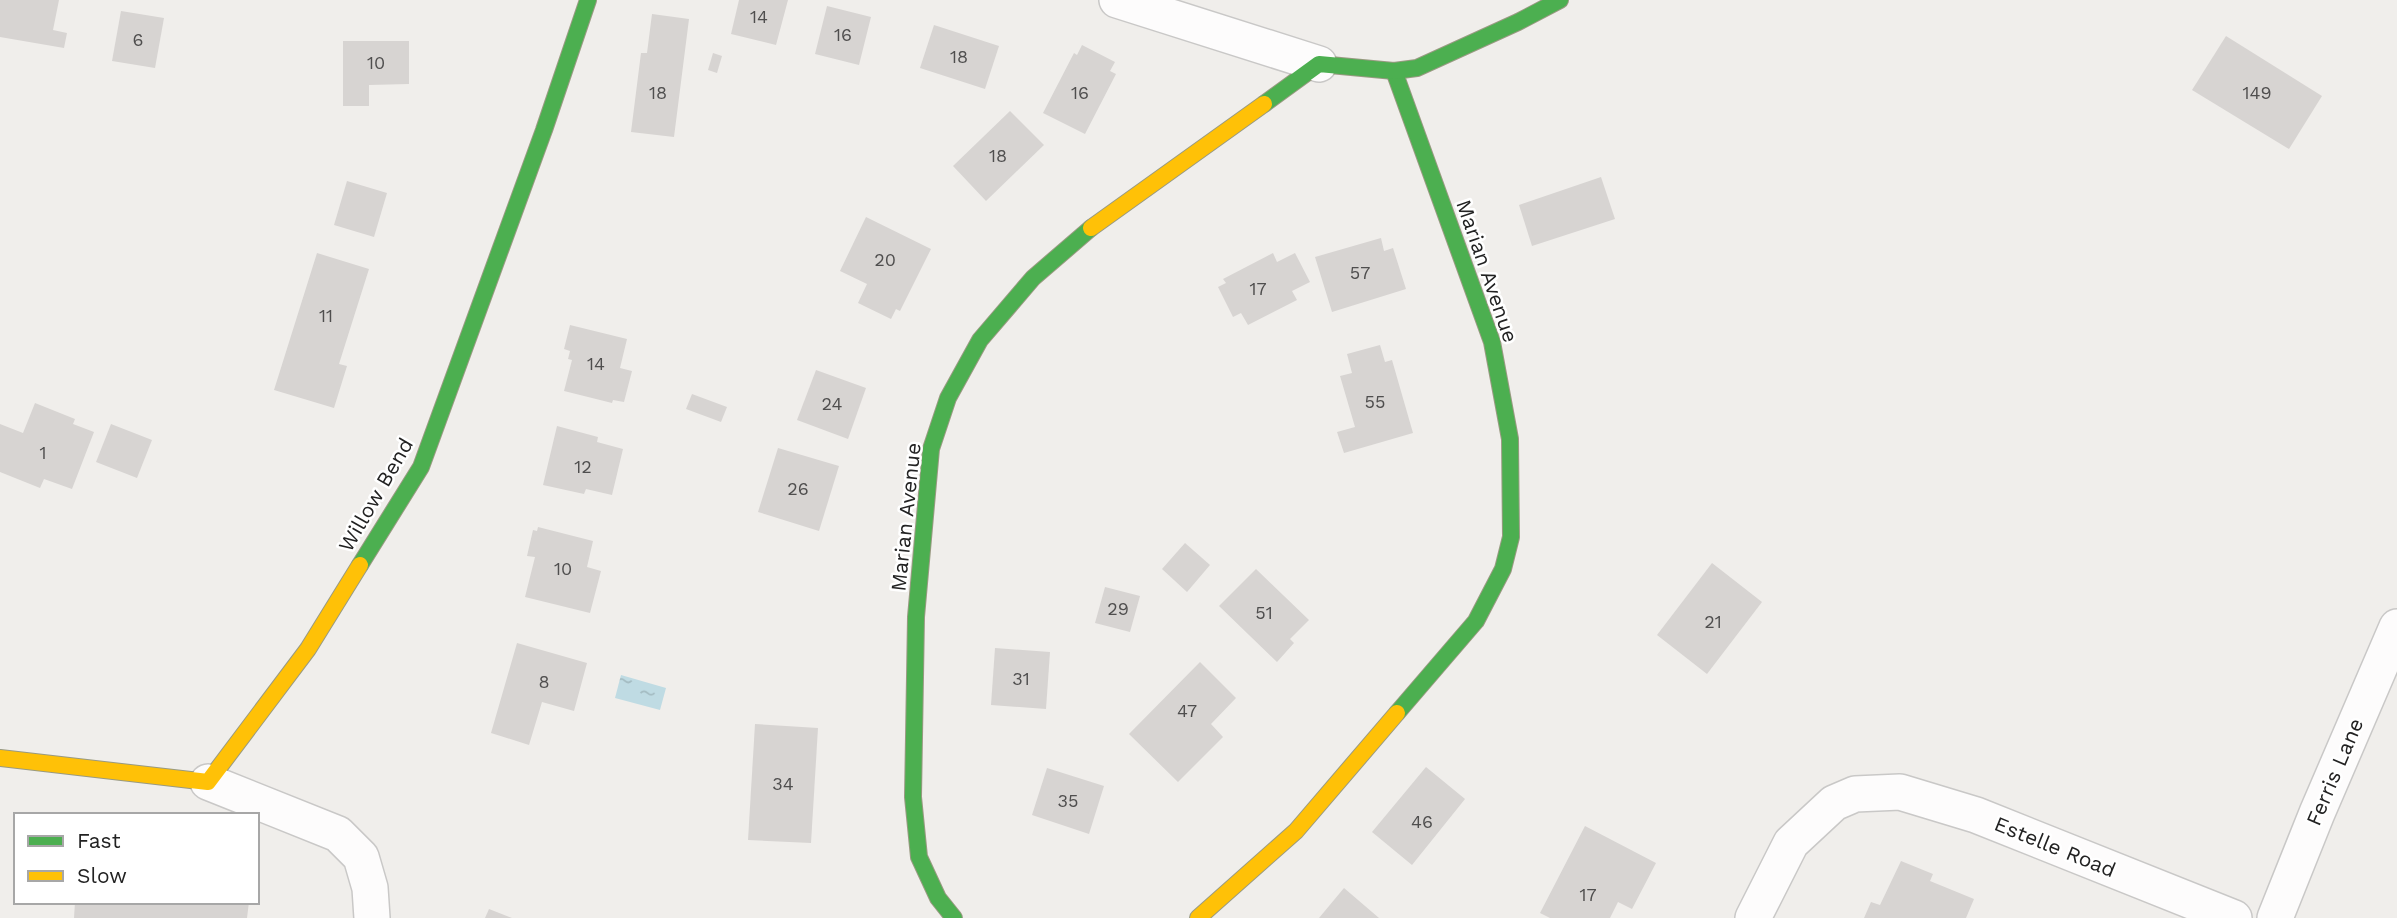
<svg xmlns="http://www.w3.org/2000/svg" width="2397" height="918" viewBox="0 0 2397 918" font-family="'Work Sans',sans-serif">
<defs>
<pattern id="water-ripples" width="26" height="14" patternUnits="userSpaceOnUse" patternTransform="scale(1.75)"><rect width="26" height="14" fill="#bfdbe3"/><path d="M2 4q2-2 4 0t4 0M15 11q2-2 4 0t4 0" fill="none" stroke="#a4bcc2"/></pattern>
</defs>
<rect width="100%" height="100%" fill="#f0eeeb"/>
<path fill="url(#water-ripples)" d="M621 675 666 688 660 710 615 698Z"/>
<g fill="#d7d4d2">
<path d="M0 0H59L53 30 67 33 64 48 0 37Z"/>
<path d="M739 0H788L776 45 731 34Z"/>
<path d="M827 6 871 17 859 65 815 54Z"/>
<path d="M121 11 164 18 155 68 112 61Z"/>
<path d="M652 14 689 19 674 137 631 132 641 53H647Z"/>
<path d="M934 25 999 46 985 89 920 68Z"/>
<path d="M2226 36 2322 96 2289 149 2192 90Z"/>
<path d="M343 41H409V84L369 85V106H343Z"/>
<path d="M1082 45 1115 62 1110 71 1116 74 1085 134 1043 113 1074 53 1077 55Z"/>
<path d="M713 53 722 56 717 73 708 70Z"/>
<path d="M1010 111 1044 145 986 201 953 166Z"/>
<path d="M1601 177 1615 219 1532 246 1519 205Z"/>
<path d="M347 181 387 193 374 237 334 225Z"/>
<path d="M866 217 931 249 900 311 896 309 891 319 858 303 867 284 840 271Z"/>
<path d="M1381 238 1384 251 1393 248 1406 289 1332 312 1315 257Z"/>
<path d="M317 253 369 269 339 364 347 366 334 408 274 390Z"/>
<path d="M1273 253 1277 262 1295 253 1310 282 1292 291 1297 300 1248 325 1241 313 1233 317 1218 287 1226 283 1223 279Z"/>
<path d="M570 325 627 339 620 368 632 371 624 402 613 400 612 403 564 391 572 360 568 359 570 351 564 349Z"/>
<path d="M1380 345 1385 362 1392 360 1413 433 1344 453 1337 432 1355 427 1340 376 1352 373 1347 354Z"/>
<path d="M816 370 866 388 848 439 797 420Z"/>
<path d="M692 394 727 407 721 422 686 409Z"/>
<path d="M35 403 75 419 73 424 94 432 72 489 44 479 40 488 0 472V424L23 433Z"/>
<path d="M111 424 152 440 137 478 96 462Z"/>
<path d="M557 426 598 437 597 442 623 449 612 495 586 489 584 494 543 485Z"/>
<path d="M778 448 839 466 819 531 758 512Z"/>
<path d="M538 527 593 541 587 567 601 571 590 613 525 597 535 557 527 556 533 530 537 531Z"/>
<path d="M1185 543 1210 565 1187 592 1162 569Z"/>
<path d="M1712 563 1762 602 1707 674 1657 635Z"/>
<path d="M1256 569 1309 620 1290 639 1294 643 1277 662 1219 606Z"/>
<path d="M1105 587 1140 596 1130 632 1095 623Z"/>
<path d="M517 643 587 663 574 711 542 702 529 745 491 733Z"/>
<path d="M995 648 1050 652 1046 709 991 705Z"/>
<path d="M1200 662 1236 698 1211 724 1223 737 1178 782 1129 734Z"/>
<path d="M755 724 818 728 811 843 748 840Z"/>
<path d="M1426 767 1465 799 1412 865 1372 832Z"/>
<path d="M1047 768 1104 786 1089 834 1032 815Z"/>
<path d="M1585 826 1656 863 1632 909 1618 902 1610 918H1550L1540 913Z"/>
<path d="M1901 861 1933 874 1930 881 1974 899 1966 918H1864L1871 902 1880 905Z"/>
<path d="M1344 888 1379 918H1319Z"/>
<path d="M75 902H249L247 918H74Z"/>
<path d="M489 909 512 918H485Z"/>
</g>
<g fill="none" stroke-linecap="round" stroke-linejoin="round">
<defs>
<g id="street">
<path d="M1117 0 1319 64"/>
<path d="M208 782 338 834 361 857 370 888 372 918"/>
<path d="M1753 918 1791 843 1834 803 1855 794 1900 792 1976 815 2234 918"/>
<path d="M2275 918 2317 813 2397 627"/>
</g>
<g id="fast">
<path d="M1394 71 1492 342 1510 439 1511 537 1503 569 1476 621 1397 713"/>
<path d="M1264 104 1319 64 1394 71 1417 68 1518 22 1560 0"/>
<path d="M360 565 421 467 544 130 588 0"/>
<path d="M954 918 938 898 919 857 913 797 916 617 931 449 948 398 980 340 1033 278 1091 228"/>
</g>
<g id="slow">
<path d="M1091 228 1264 104"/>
<path d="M0 758 208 782 308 649 360 565"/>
<path d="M1198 918 1296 831 1397 713"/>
</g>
</defs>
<use href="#street" stroke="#c9c8c7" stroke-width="38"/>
<use href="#fast" stroke="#999a82" stroke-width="18"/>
<use href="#slow" stroke="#999a82" stroke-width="18"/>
<use href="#street" stroke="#fdfcfc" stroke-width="35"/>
<use href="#fast" stroke="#4caf50" stroke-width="16"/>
<use href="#slow" stroke="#ffc107" stroke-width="16"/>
</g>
<g text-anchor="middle" stroke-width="5" stroke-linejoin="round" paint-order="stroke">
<g font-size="18" fill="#4f4e4e">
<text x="759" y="23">14</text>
<text x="843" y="41">16</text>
<text x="138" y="46">6</text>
<text x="959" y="63">18</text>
<text x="376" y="69">10</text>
<text x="658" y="99">18</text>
<text x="1080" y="99">16</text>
<text x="2257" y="99">149</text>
<text x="998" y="162">18</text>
<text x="885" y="266">20</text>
<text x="1360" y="279">57</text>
<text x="1258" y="295">17</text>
<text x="326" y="322">11</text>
<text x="596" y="370">14</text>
<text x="1375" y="408">55</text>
<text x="832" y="410">24</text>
<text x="43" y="459">1</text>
<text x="583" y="473">12</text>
<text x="798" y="495">26</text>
<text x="563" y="575">10</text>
<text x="1118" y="615">29</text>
<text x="1264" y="619">51</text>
<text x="1713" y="628">21</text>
<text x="1021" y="685">31</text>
<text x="544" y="688">8</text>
<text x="1187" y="717">47</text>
<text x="783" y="790">34</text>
<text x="1068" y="807">35</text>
<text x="1422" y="828">46</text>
<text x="1588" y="901">17</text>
</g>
<g font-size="21" fill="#222" stroke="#fff">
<text transform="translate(1487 271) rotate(71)" y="7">Marian Avenue</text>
<text transform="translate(376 495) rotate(-60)" y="7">Willow Bend</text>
<text transform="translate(906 517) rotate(-84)" y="7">Marian Avenue</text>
<text transform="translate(2335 772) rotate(-67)" y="7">Ferris Lane</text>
<text transform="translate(2055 847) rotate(22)" y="7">Estelle Road</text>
</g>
</g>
<rect x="14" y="813" width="245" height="91" fill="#ffffff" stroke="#a7a7a7" stroke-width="2"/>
<rect x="28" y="836" width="35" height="10" fill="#4caf50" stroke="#a7a7a7" stroke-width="2"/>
<text x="77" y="848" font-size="21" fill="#222222">Fast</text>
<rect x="28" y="871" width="35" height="10" fill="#ffc107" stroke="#a7a7a7" stroke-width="2"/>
<text x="77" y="883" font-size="21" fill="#222222">Slow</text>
</svg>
